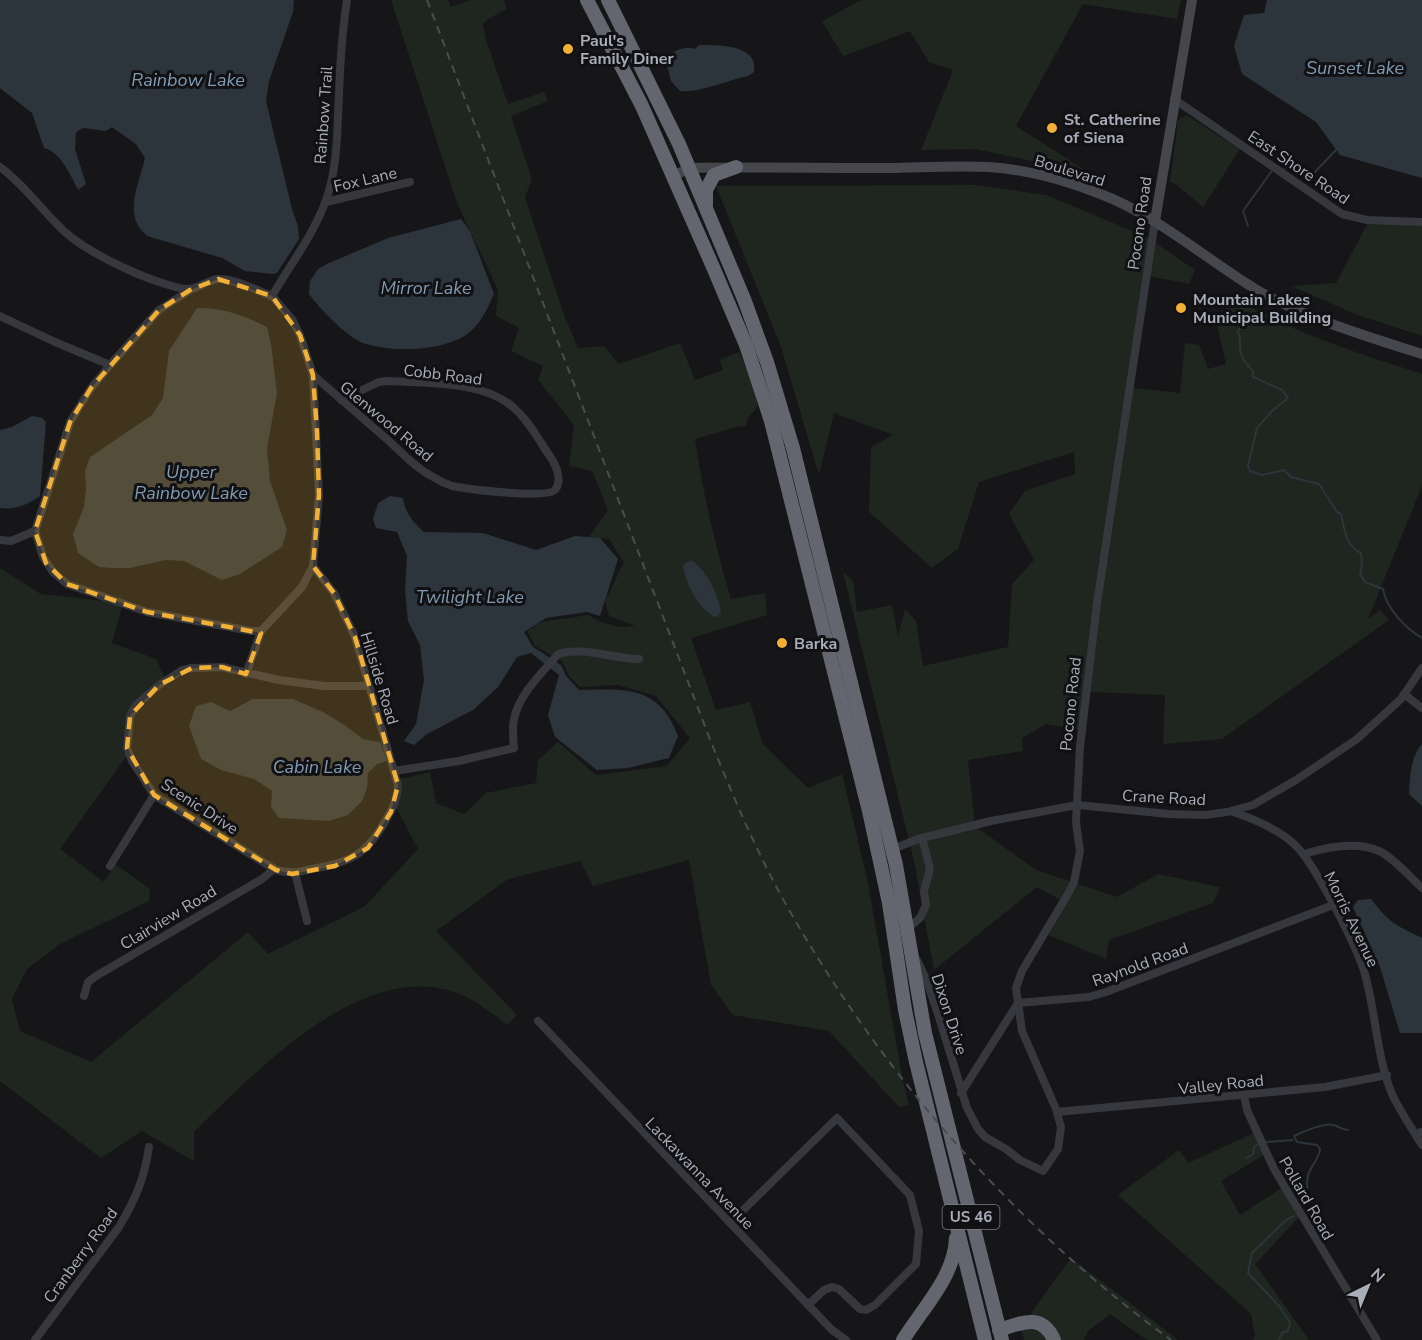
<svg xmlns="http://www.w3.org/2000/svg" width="1422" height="1340" viewBox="0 0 1422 1340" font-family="'Nunito Sans',sans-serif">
<rect width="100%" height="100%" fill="#161618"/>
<g fill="#1e261f">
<path d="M391 0H448L451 7 470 0H504L507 9 488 19 483 24 486 40 508 104 544 92 548 101 511 116 532 179 525 197 564 315 578 348 604 346 619 364 680 343 695 380 723 370 720 360 739 352 752 382 758 406 747 419 746 427 740 426 695 439C703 493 715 546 731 599L765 593 767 615 691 638 716 710 750 702 763 744 808 788 842 774 867 878 903 1081 909 1105 899 1107 829 1031 733 1015 711 985 689 860 593 886 580 861 508 879 436 931 517 1015 507 1025C489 1011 471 996 448 990 354 966 255 1073 194 1132V1160L190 1159 142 1131 101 1158 0 1081V568L41 594 123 603 112 643 156 659 166 679 130 718 129 753 60 849 104 882 115 864 150 889 149 901 60 944 27 969 12 999 20 1031 91 1062 248 932 268 954 365 906 418 849 396 807 400 779 430 772 436 803 464 814 486 793 536 783 538 760 558 742 596 775 667 766 690 738 656 696 618 685 580 687 569 676 562 661 535 646 527 631 541 622 588 615 601 622 620 627 635 626 609 616 605 601 624 562 609 539 589 537 608 510 592 471 569 466 574 425 538 380 543 366 511 351 519 328 496 316 498 290 457 203Z"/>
<path d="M861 0H1181L1177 19 1083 4 1016 126 1091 174 976 149 921 150 953 70 929 62 910 31 843 56 822 21Z"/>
<path d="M1186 115 1240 149 1203 207 1177 185 1170 182 1178 120Z"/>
<path d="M975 185 1046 195 1147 237 1195 270 1189 284 1149 276 1133 388 1180 393 1185 343 1199 345 1208 369 1226 364 1217 324 1233 296C1285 331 1362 354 1422 374V486L1368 619 1380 610 1389 620 1222 739 1163 744 1165 695 1090 692 1084 731 1046 724 1022 738 1023 751 968 760 975 826 1036 870 1117 897 1158 874 1220 887 1213 903 1109 940 1106 959 1046 934 1066 903 1037 887 934 970 914 861 843 572 853 581 857 612 892 605 898 636 905 609 916 621 923 666 1008 647 1012 584 1034 560 1009 514 1025 491 1075 474 1074 452 979 482 958 549 932 568 869 512 871 447 893 435 834 413 819 475 781 347 716 186Z"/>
<path d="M1370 219 1422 223V336L1355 314 1291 286 1336 283Z"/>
<path d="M1256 1132 1267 1153 1221 1181 1240 1215 1283 1187 1301 1215 1255 1264 1309 1340H1252L1255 1336 1251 1314 1118 1195 1179 1150 1188 1163Z"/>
<path d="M1071 1258 1178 1340H1147L1110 1314 1088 1331 1084 1340H1024L1019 1323H1024Z"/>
</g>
<g fill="#2c353c">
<path d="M0 0H294L293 12 269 81 266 101 292 209 298 226 299 239 277 273 273 274 245 271 222 258 147 236C122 215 139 185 145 158L136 144 112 127 106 131 83 128 76 132 75 149 86 184 78 190C71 176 61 152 44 148L32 113 0 88Z"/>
<path d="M1267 0H1422V178L1340 155 1316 122 1242 74 1234 46 1244 15 1264 13Z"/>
<path d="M699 45C717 45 759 44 754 72L748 76C726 80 703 93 680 91L671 81 665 57C674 52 684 45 695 49Z"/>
<path d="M461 219 470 231 494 294C488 307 483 319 473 329 451 352 392 353 363 343 346 336 320 309 309 294L310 281 318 269 329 263 388 238Z"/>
<path d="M197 308C224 308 243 315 267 327L271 344 277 393 267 448 270 481 287 530 282 547 240 574 222 580 184 561 165 560 130 568H112L99 567 78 553 73 534 84 507 86 488 85 471 90 457 152 415 163 398 169 351Z"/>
<path d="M32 416 42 418 46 422 40 496C27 505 16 510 0 508V430L12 427Z"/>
<path d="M390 496 403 498C405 513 413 522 424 532L483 533 536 550 575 536 600 538 618 559 600 616 587 612 546 618 524 632 533 647 561 665 566 676 579 690C626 689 659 685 678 736L669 758 628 768 597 770 555 737 548 715 559 675 531 653 517 657 498 687 473 710 427 734 414 745 404 741 416 724 424 680 420 645 408 621 405 591 407 556 397 532 376 528 373 519 378 503Z"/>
<path d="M693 561C707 572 718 594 721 612L718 616 714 617C697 606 687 586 683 567L686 562Z"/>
<path d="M253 699H293L323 712 343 724 363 739 380 742 387 761 377 764 368 773 367 788 362 801 348 815 329 821 279 818 271 807 272 791 254 779 221 770 201 759 189 726 196 706 211 702 230 711Z"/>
<path d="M1422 744V806L1409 794C1410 777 1410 758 1422 744Z"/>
<path d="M1371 899C1388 922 1397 926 1422 938V1033H1400L1380 967 1353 907 1358 900Z"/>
</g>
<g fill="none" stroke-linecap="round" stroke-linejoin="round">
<g stroke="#2c353c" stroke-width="2">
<path d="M1284 168 1289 167 1310 177 1338 148"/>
<path d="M1248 226 1243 211 1271 172"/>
<path d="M1242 304 1240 311 1243 321 1238 332C1241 338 1240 340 1240 347 1240 358 1247 364 1253 371V377L1282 390 1288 398 1272 411 1257 428 1248 466 1250 471 1262 475 1284 470 1291 477 1319 484 1337 512 1341 514C1344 528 1346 547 1361 553L1362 565 1360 574 1365 582 1383 589C1386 608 1406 629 1422 638"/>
<path d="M1266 1142 1293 1140"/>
<path d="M1246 1158 1253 1154 1254 1147 1258 1144"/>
<path d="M1301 1205C1311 1189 1305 1191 1308 1176 1310 1166 1319 1160 1320 1149L1317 1145 1297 1142 1294 1136C1302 1132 1325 1122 1334 1125 1340 1127 1341 1130 1348 1130"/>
<path d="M1278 1340 1283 1332 1288 1331 1290 1323 1280 1307 1248 1273 1252 1253 1285 1221 1294 1216"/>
</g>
<g stroke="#37383d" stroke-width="8">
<path d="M1174 99 1342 214 1367 220 1422 222"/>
<path d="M0 167C25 185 42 211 65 232 87 252 134 274 162 283 170 285 181 290 189 289 199 289 208 279 219 279 236 279 256 290 272 296"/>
<path d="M326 202 410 182"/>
<path d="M190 290 159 310 110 365 91 388 70 422 35 531 43 557 53 572 67 584 147 612 251 631H261L302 587 313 566 319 495 313 375 300 335 292 319 272 296"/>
<path d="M272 296C290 265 314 234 326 200 338 167 337 131 339 96 340 64 342 32 347 0"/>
<path d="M0 316 55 342 110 365"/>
<path d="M313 375C338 397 364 419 389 441 403 454 418 470 435 478 440 481 446 484 452 486 467 489 546 499 555 490 564 479 554 461 547 452 537 437 528 420 514 408 485 381 426 383 388 381L379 382 341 400"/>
<path d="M0 540 11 541 35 531"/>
<path d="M313 566 334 593 355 637 398 785C398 798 393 809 386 820 368 852 353 862 317 868 299 871 296 875 276 870L154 795 132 761 127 748 130 716 136 705 159 685 182 670 192 668 222 667 279 680 324 686H369"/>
<path d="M246 674 261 631"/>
<path d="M1404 694 1422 708"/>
<path d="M394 771 459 761 514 748C513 738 512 728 514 719 519 694 542 673 558 654 583 646 613 659 639 659"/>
<path d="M1233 812C1254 819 1276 828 1293 843 1314 861 1359 950 1366 978 1376 1016 1377 1058 1392 1094 1400 1112 1412 1128 1422 1145"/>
<path d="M893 849 918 839 991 821 1077 805 1169 814 1205 815 1227 812 1253 805 1296 780 1357 739 1401 699 1422 668"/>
<path d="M1304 854C1327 847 1356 841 1379 851 1393 857 1411 878 1422 888"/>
<path d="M110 866 154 795"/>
<path d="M295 873 307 921"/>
<path d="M907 929 920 918 926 905 924 891 930 869 922 838"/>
<path d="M917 960 926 979 938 1014 967 1108 978 1129 985 1137 1006 1149 1020 1160 1043 1171 1058 1149 1061 1127 1056 1109 1022 1031 1016 988 1022 971 1069 892 1074 882 1080 851 1076 822 1080 747 1097 603 1155 221"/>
<path d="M84 996 88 982 96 976 262 879 274 869"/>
<path d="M538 1021 832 1330 846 1340"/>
<path d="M961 1093 1018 1003 1089 997 1106 992 1333 905"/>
<path d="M1244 1095 1247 1110 1274 1169 1377 1340"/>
<path d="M1057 1112 1325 1087 1387 1075"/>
<path d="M1421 1132H1422"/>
<path d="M730 1223 837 1118 910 1195 919 1231 916 1264 875 1305 866 1310 860 1309 839 1289 832 1287 824 1290 808 1305"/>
<path d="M35 1340 119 1227C136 1198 144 1180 149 1147"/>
</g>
<g stroke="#45474d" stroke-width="10">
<path d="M673 177 688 168C752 167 815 168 879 168 916 168 952 165 988 167 1025 169 1064 180 1098 193 1157 215 1204 258 1257 290 1308 319 1366 336 1422 354"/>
<path d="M1155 221 1192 0"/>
</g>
<g stroke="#63666e" stroke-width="14">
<path d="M587 0 642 106 713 267 746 345 771 421 869 811 889 903 905 1010 916 1062 985 1340"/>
<path d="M608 0 679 144 744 299 767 362 793 448 896 865 925 1033 1002 1340"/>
<path d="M706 204V190L714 175 736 167"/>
<path d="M999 1330C1021 1323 1042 1312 1054 1340"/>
<path d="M903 1340C922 1309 955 1276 956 1238"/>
</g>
<path stroke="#4a4c52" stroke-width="2" stroke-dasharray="8 6" stroke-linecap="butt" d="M427 0 711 742C735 801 760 860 792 915 887 1080 1017 1228 1171 1340"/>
</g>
<path fill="#f2b134" fill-opacity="0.2" stroke="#f2b134" stroke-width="4.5" stroke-dasharray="12 8" stroke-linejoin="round" d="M218 279 272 296 300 335 313 375 317 432 319 495 313 566 334 593 355 637 398 785 391 812 368 848 335 866 292 874 276 870 154 795 127 748 130 716 159 685 192 668 222 667 246 674 261 633 147 612 67 584 46 563 35 531 70 422 91 388 159 310 190 290Z"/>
<g fill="#f2b134" stroke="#111113" stroke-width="2">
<circle cx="568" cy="49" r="6"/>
<circle cx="1052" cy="128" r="6"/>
<circle cx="1181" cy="308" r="6"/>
<circle cx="782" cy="643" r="6"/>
</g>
<g text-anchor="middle" stroke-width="6" stroke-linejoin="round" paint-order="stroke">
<rect fill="#111113" stroke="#7b7e86" stroke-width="1.5" x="942.5" y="1205" width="57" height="24" rx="4.5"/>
<g font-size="15" font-weight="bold" fill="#a8adb8">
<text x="971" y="1222">US 46</text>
</g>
<g font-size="16" font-weight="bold" fill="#a8adb8" stroke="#111113" text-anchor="start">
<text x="580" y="46">Paul's<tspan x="580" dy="18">Family Diner</tspan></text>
<text x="1064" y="125">St. Catherine<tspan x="1064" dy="18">of Siena</tspan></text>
<text x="1193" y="305">Mountain Lakes<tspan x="1193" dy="18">Municipal Building</tspan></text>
<text x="794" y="649">Barka</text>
</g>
<g font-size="16" fill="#a8adb8" stroke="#111113">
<text transform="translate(323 115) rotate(-86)" y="6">Rainbow Trail</text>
<text transform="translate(1299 167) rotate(34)" y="6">East Shore Road</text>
<text transform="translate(1070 170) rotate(17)" y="6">Boulevard</text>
<text transform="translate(365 179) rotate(-13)" y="6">Fox Lane</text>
<text transform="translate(1139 223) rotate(-82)" y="6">Pocono Road</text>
<text transform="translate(443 374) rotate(7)" y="6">Cobb Road</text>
<text transform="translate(387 421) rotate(40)" y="6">Glenwood Road</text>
<text transform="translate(380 678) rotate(73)" y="6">Hillside Road</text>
<text transform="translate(1070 704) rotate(-84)" y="6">Pocono Road</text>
<text transform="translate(1164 797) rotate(3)" y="6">Crane Road</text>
<text transform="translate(200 806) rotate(33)" y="6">Scenic Drive</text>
<text transform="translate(168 917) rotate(-31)" y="6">Clairview Road</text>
<text transform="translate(1352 919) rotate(64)" y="6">Morris Avenue</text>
<text transform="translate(1140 964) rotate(-20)" y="6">Raynold Road</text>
<text transform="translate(950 1014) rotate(72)" y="6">Dixon Drive</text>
<text transform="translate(1221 1084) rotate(-6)" y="6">Valley Road</text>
<text transform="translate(700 1173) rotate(46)" y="6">Lackawanna Avenue</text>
<text transform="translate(1307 1198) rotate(60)" y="6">Pollard Road</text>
<text transform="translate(80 1255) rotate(-54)" y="6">Cranberry Road</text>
</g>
<g font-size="18" font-style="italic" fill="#7f9bb3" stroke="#111113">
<text x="1355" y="74">Sunset Lake</text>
<text x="188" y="86">Rainbow Lake</text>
<text x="426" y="294">Mirror Lake</text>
<text x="191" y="478">Upper<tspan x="191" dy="21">Rainbow Lake</tspan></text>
<text x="470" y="603">Twilight Lake</text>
<text x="317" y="773">Cabin Lake</text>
</g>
</g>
<g transform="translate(1368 1286) rotate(43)" stroke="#111113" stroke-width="4.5" paint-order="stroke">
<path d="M0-4.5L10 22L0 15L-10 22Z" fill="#a8adb8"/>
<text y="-9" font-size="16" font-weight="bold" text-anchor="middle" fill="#a8adb8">N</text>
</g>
</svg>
